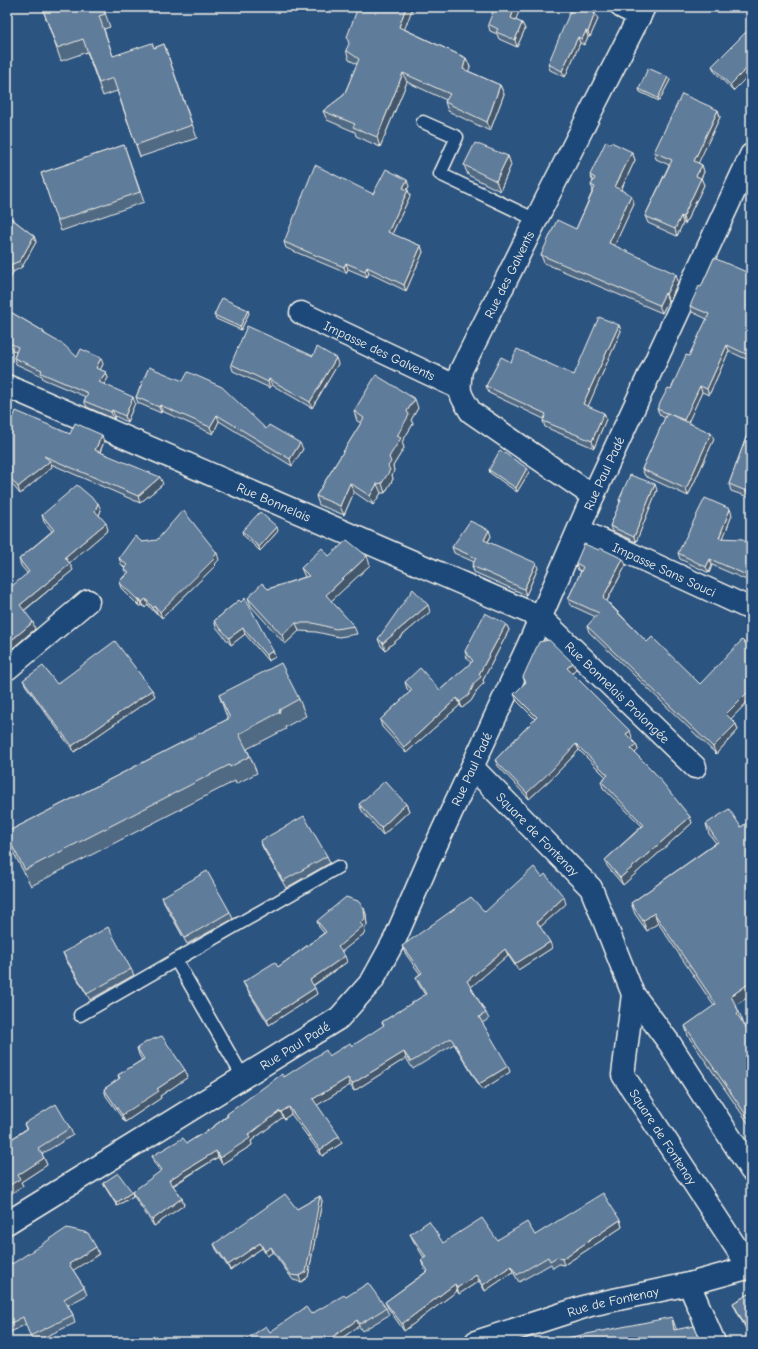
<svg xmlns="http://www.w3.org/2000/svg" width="758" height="1349" viewBox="0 0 758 1349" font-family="'Comic Neue',sans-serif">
<rect width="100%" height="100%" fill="#2c5481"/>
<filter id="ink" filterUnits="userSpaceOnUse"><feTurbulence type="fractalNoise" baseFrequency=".025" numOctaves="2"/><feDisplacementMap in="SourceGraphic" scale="8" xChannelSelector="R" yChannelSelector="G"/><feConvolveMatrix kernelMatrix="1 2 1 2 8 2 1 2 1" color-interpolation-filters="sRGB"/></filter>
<g filter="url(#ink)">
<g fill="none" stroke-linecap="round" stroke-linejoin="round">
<defs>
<g id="lane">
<path d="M423 122 457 137 440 174 536 220"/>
<path d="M176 960 243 1077"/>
<path d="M80 1015 338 867"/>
</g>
<g id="street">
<path d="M622 7 640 16"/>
<path id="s1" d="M301 313 459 388"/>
<path id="s2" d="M7 386 540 617 695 767"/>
<path id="s3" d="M593 496 471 412C459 393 458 393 461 370L550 192 644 7"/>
<path id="s4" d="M579 530 751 609"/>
<path d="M7 669 88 601"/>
<path id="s5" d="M472 767 591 888 633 994 623 1075 749 1267"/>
<path d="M633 994 670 1044 751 1170"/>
<path id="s6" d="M7 1223 339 1018 372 981 395 939 430 858 529 644 593 496 751 155"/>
<path d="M689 1284 714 1342"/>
<path id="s7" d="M476 1342 590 1305 689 1284 751 1267"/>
</g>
</defs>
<use href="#lane" stroke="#f4f1e8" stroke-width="15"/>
<use href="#street" stroke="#f4f1e8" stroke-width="25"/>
<use href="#lane" stroke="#1f4a7a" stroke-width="12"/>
<use href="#street" stroke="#1f4a7a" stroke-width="22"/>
</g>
<g fill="#516a84" stroke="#f4f1e8">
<path d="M42 7H103L110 27 104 29 113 56 154 48 164 44 197 138 140 157 117 91 103 96 87 52 61 61Z"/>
<path d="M520 9 515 20 522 23 525 29 517 47 499 39 497 34 490 31 488 24Z"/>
<path d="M411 10 404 29 466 58 470 67 468 71 500 85 504 94 490 131 448 111 445 102 446 100 407 82 380 147 356 136 355 132 327 120 323 111 344 95 357 64 349 60 346 50Z"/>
<path d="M598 19 590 37H588L584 45 580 43 565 77 550 70 548 64Z"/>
<path d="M751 27V73L733 91 715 72 712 66Z"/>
<path d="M670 80 659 101 640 92 639 89Z"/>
<path d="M718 110 720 117 698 163 702 165 704 172 701 178 704 185 685 224 683 223 677 236 648 223 645 216 669 165 656 159 654 152Z"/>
<path d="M124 145 144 202 61 231 41 173Z"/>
<path d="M632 152 635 160 621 190 634 203 614 246 678 282 669 302 668 301 662 313 544 263 541 255 576 229 593 190 591 185 593 182 590 175Z"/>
<path d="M508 156 511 165 500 191 468 175 464 165Z"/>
<path d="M409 186 407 190 410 196 392 234 421 246 423 252 406 291 369 273 367 277 348 269 346 273 286 248 284 242 373 194Z"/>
<path d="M7 215 34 236 36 242 22 267 13 272 9 281Z"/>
<path d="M714 258 750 361 729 351 709 395 702 392 688 422 714 439 688 496 645 476 642 469 665 418 660 415 657 409 671 389 689 356 707 319 692 312 690 306 701 287Z"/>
<path d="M7 310 43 331 45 334 77 357 103 364 100 370 106 372 108 378 104 385 135 403 127 422 115 416 114 419 87 407 84 401 86 397 43 379 42 376 16 364 14 358 16 352 7 347Z"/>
<path d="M249 313 241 330 216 319 214 315Z"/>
<path d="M619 325 621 331 588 406 606 419 594 448 545 427 543 421 544 419 489 393 486 386 511 362 574 375Z"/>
<path d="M313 356 338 364 312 408 272 385 270 388 233 371 231 364Z"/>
<path d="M149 367 266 429 303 449 292 466 219 421 213 434 162 411 161 413 138 403 136 397Z"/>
<path d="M418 408 411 420 413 424 402 442 404 448 393 466 394 471 392 475 393 479 385 493H381L373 505 354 492 344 515 319 505 316 496 361 423 357 421 354 411Z"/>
<path d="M7 423 70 434 104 442 100 452 163 484 140 503 51 464 52 467 20 494 7 478Z"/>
<path d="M751 424V498L731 491 729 484Z"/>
<path d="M527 468 529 472 517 492 490 473 489 470Z"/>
<path d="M657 490 636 542 612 531 610 526 620 503 619 500Z"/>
<path d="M101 510 99 515 108 530 69 563 73 570 24 611 35 629 7 653 27 573 21 566 19 559 52 531 44 522 42 515Z"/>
<path d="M732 515 723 538 751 549V582L712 565 709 573 680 559 678 553Z"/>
<path d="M242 531H278L260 551 243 535Z"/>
<path d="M491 536 488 542 538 568 526 595 474 572 472 566 474 562 454 553 452 547Z"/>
<path d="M142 542 219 560 215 564 216 565 162 618 157 613 156 614 148 605 145 608 142 605 140 607 121 588 119 582 126 574 124 569 125 568 121 564 119 558Z"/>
<path d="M329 556 370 565 331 601 354 626 357 634 339 637 316 632 299 631 285 644 251 606 248 598 268 589 305 577 301 568Z"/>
<path d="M576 563 626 565 607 601 647 642 700 684 751 698 731 719 736 724 738 730 716 754 589 632 587 626 596 617 570 605 568 599 581 571 578 570Z"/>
<path d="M239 600 273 651 275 657 268 661 245 634 231 645 216 627 214 621Z"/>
<path d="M430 612 385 650 381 646 378 639Z"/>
<path d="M506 624 509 630 483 680 484 683 478 689 471 701 462 708 460 705 406 753 382 727 380 720 410 692 407 689 405 682 440 690 471 663 467 658 465 651Z"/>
<path d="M573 663 576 669 571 673 632 737 630 739 636 744 638 750 635 753 690 817 692 823 623 885 607 866 605 860 642 826 603 788 601 781 606 777 579 750 554 776 529 799 498 766 495 760 535 719 517 701 514 694 525 683 523 677Z"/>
<path d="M23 680 57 684 152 690 155 696 74 752 26 686Z"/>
<path d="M219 695 299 699 306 716 285 727 286 729 247 749 250 756 257 773 236 784 235 781 31 886 12 850 7 837V832L228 719 225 712Z"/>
<path d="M359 804H406L409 811 383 835 362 811Z"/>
<path d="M751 820V995L736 1005 743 1022V1023L751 1035V1127L688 1036 685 1026 714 1006 658 923 647 931 635 914 631 903 716 843 709 834 706 824 741 827Z"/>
<path d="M260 841 327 856 330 863 286 888 263 848Z"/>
<path d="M162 897 230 912 233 919 187 944 164 903Z"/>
<path d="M566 904 540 927 552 948 518 970 508 955 471 987 486 1013 489 1019 482 1023 510 1072 482 1090 454 1044 413 1069 406 1058 354 1091 350 1085 317 1105 342 1143 322 1156 291 1114 284 1119 283 1117 251 1141 252 1145 222 1164 218 1157 173 1186 182 1198 184 1205 154 1226 135 1198 132 1192 161 1172 154 1163 152 1156 187 1143 210 1129 227 1116V1114L284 1077 352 1046 384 1026 382 1022 425 995 418 983 416 977 420 974 405 953 402 946 485 912Z"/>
<path d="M366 914 367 926 364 928 365 933 341 952 347 962 313 986 317 994 269 1025 246 988 243 982 278 967 324 933 319 927 317 921Z"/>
<path d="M63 953 131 969 134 975 90 1000 66 960Z"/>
<path d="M7 1029 11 1039 7 1041Z"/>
<path d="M137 1048 188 1077 160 1096 161 1098 125 1122 106 1096 104 1089 119 1079 118 1075 142 1060 139 1055Z"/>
<path d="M24 1124 70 1128 73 1135 42 1154 44 1158 47 1165 21 1182 23 1186 7 1196V1142L26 1129Z"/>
<path d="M103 1183 132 1192 133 1196 117 1206 105 1187Z"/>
<path d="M320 1196 322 1201 308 1277 301 1282 293 1280 273 1252 267 1256 262 1248 230 1270 216 1249 214 1244 297 1209Z"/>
<path d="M620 1220 622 1227 564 1265 559 1264 553 1268 551 1264 519 1282 513 1272 485 1291 479 1281 459 1294 457 1291 404 1331 388 1308 385 1302 426 1272 423 1266 421 1260 424 1258 413 1240 410 1234 443 1243 497 1240 535 1235Z"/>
<path d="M99 1254 73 1270 84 1287 87 1295 68 1305 73 1315 75 1323 34 1342H33L26 1324 7 1334V1256L12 1264Z"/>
<path d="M751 1293V1336L748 1330 747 1331 735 1308 733 1303Z"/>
<path d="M346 1297 386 1308 389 1315 362 1331 359 1326 336 1342H242L270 1332 311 1314Z"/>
</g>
<g fill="#42566c" stroke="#f4f1e8">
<path d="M406 7H413L402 36 399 27Z"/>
<path d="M515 7H519L520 9 514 24 511 18Z"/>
<path d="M595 13 598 19 590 37 588 32Z"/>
<path d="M522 23 525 29 517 47 515 40Z"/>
<path d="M586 31 588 37 584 45 582 39Z"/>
<path d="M578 37 580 43 565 77 562 71Z"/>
<path d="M466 58 470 67 466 78 463 69Z"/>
<path d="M751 64V73L733 91 730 85Z"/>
<path d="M403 73 407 82 380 147 377 137Z"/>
<path d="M668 77 670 80 659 101 658 98Z"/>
<path d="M500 85 504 94 490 131 487 122Z"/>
<path d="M718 110 720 117 696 168 694 161Z"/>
<path d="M632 152 635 160 618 196 615 187Z"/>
<path d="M508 156 511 165 500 191 496 181Z"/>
<path d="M702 165 704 172 699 183 696 176Z"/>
<path d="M701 178 704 185 685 224 683 217Z"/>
<path d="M407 180 409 186 405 194 403 188Z"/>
<path d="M408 190 410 196 390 238 388 232Z"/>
<path d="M631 195 634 203 612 251 609 243Z"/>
<path d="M681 216 683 223 677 236 675 229Z"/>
<path d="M34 236 36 242 22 267 20 261Z"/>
<path d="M421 246 423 252 406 291 404 285Z"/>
<path d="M346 263 348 269 346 273 344 267Z"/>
<path d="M10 265 13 272 9 281 7 284V275Z"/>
<path d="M367 267 369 273 367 277 365 271Z"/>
<path d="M676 274 678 282 669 302 666 294Z"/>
<path d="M665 293 668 301 662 313 659 305Z"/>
<path d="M751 298V309L747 306Z"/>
<path d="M248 310 249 313 241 330 240 327Z"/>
<path d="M619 325 621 331 586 411 583 404Z"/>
<path d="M727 345 729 351 709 395 707 389Z"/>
<path d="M751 348V359L750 361 748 355Z"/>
<path d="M101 358 103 364 98 374 96 368Z"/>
<path d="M336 358 338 364 312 408 310 402Z"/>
<path d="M106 372 108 378 101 389 99 382Z"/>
<path d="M269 379 272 385 270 388 268 382Z"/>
<path d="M700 386 702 392 686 427 683 421Z"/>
<path d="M133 397 135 403 127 422 125 416Z"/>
<path d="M415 399 418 408 411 420 413 424 402 442 404 448 393 466 394 471 392 475 393 479 385 493 382 483 388 466 389 457 397 436 407 411Z"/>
<path d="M160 405 162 411 161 413 159 407Z"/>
<path d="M112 410 115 416 114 419 111 412Z"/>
<path d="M604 413 606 419 594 448 592 441Z"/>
<path d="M217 415 219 421 213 434 210 427Z"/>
<path d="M711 433 714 439 688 496 686 489Z"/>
<path d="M102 435 104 442 98 456 95 450Z"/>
<path d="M300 443 303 449 292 466 290 459Z"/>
<path d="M50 461 52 467 20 494 18 487Z"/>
<path d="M527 468 529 472 517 492 516 488Z"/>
<path d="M160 477 163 484 140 503 138 496Z"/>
<path d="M350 483 354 492 344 515 340 506Z"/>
<path d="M377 484 381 493 373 505 370 496Z"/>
<path d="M655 484 657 490 636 542 634 537Z"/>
<path d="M98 503 101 510 98 518 95 511Z"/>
<path d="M730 509 732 515 721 544 719 538Z"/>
<path d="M106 523 108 530 68 564 65 557Z"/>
<path d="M277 527 278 531 260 551 259 547Z"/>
<path d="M489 530 491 536 486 545 484 540Z"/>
<path d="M217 553 219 560 215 564 216 565 162 618 160 612Z"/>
<path d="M367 556 370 565 329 603 326 595Z"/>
<path d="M623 559 626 565 605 604 603 598Z"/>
<path d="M710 559 712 565 709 573 706 567Z"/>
<path d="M536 563 538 568 526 595 524 589Z"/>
<path d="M70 564 73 570 22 612 20 605Z"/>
<path d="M140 599 142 605 140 607 138 600Z"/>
<path d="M146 599 148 605 145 608 142 602Z"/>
<path d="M428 605 430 612 385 650 383 643Z"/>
<path d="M155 606 157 613 156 614 153 608Z"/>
<path d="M33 622 35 629 7 653V644Z"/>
<path d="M296 623 299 631 285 644 282 635Z"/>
<path d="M506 624 509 630 483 680 484 683 478 689 471 701 462 708 460 702 479 674Z"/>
<path d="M243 628 245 634 231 645 229 638Z"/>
<path d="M273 651 275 657 268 661 266 655Z"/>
<path d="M573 663 576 669 569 675 567 668Z"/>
<path d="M751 689V698L729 721 726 714Z"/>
<path d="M152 690 155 696 74 752 72 746Z"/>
<path d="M457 698 460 705 406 753 404 747Z"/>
<path d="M736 724 738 730 716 754 713 747Z"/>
<path d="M630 731 632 737 628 741 626 734Z"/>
<path d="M576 744 579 750 554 776 529 799 527 793Z"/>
<path d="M636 744 638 750 633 755 631 749Z"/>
<path d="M406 804 409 811 383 835 381 828Z"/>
<path d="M690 817 692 823 623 885 620 878Z"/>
<path d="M564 897 566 904 539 928 537 922Z"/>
<path d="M364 908 366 914 367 926 364 928 365 933 340 953 338 947 360 923Z"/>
<path d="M654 913 658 923 647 931 643 921Z"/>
<path d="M550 942 552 948 518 970 515 964Z"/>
<path d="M505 949 508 955 470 988 467 981Z"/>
<path d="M345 956 347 962 312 986 310 980Z"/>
<path d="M751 982V995L734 1006 731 996Z"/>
<path d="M315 988 317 994 269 1025 267 1019Z"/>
<path d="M739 1012 743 1022 741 1024 737 1014Z"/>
<path d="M404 1052 406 1058 354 1091 352 1084Z"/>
<path d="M508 1066 510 1072 482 1090 479 1084Z"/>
<path d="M185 1070 188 1077 160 1096 161 1098 125 1122 122 1115 157 1089Z"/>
<path d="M348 1078 350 1085 316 1106 313 1099Z"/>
<path d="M289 1107 291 1114 284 1119 281 1112Z"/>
<path d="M280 1111 283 1117 251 1141 252 1145 222 1164 220 1158Z"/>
<path d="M339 1136 342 1143 322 1156 320 1150Z"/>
<path d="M216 1151 218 1157 171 1186 169 1180Z"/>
<path d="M44 1158 47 1165 21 1182 23 1186 7 1196V1187L18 1175Z"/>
<path d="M132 1192 133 1196 117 1206 116 1203Z"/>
<path d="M320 1196 322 1201 308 1277 301 1282 299 1276Z"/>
<path d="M182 1198 184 1205 154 1226 152 1220Z"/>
<path d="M620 1220 622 1227 564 1265 562 1259Z"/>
<path d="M260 1243 262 1248 230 1270 228 1265Z"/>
<path d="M96 1247 99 1254 72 1271 69 1264Z"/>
<path d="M271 1247 273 1252 267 1256 265 1251Z"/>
<path d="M511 1266 513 1272 485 1291 483 1285Z"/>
<path d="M476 1275 479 1281 459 1294 457 1288Z"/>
<path d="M455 1284 457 1291 404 1331 402 1324Z"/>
<path d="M672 1317 678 1334 674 1330Z"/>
<path d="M357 1320 359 1326 336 1342H325Z"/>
</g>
<g fill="#5e7b9a" stroke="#f4f1e8">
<path d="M42 7H103L105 14 99 16 113 56 152 43 154 48 164 44 192 125 136 145 113 78 99 83 83 39 57 48Z"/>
<path d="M358 7H406L399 27 466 58 463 69 500 85 487 122 445 102 450 94 403 73 377 137 353 127 355 124 323 111 344 95 359 59 346 50 349 44 347 37Z"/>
<path d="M495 7H515L511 18 522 23 515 40 496 32 498 29 488 24Z"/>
<path d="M572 7H579L595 13 588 32 586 31 582 39 578 37 562 71 548 64Z"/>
<path d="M751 27V64L730 85 712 66Z"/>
<path d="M648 68 668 77 658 98 639 89Z"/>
<path d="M682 94 718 110 694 161 702 165 696 176 701 178 683 217 681 216 675 229 645 216 672 160 654 152Z"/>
<path d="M606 141 610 144 611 142 632 152 615 187 631 195 609 243 676 274 666 294 665 293 659 305 541 255 557 220 576 229 595 187 591 185 595 178 590 175Z"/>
<path d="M475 143 508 156 496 181 464 165Z"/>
<path d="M124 145 140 192 57 221 41 173Z"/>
<path d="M315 165 373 194 386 169 407 180 403 188 408 190 388 232 421 246 404 285 367 267 365 271 346 263 344 267 284 242Z"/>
<path d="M7 215 34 236 20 261 10 265 7 275Z"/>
<path d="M714 258 751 274V289L750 291 751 292V298L747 306 751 308V348L748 355 727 345 707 389 700 386 684 420 657 409 668 388 671 389 686 355 689 356 709 314 690 306 699 286 701 287Z"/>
<path d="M222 298 248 310 240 327 214 315Z"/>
<path d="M7 310 43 331V333L64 345 77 357 81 349 101 358 96 368 106 372 99 382 133 397 125 416 112 410 111 412 84 401 88 393 41 373 42 370 14 358 18 347 7 342Z"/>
<path d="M599 317 619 325 583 404 604 413 592 441 543 421 546 414 486 386 501 357 511 362 517 349 574 375Z"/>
<path d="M247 326 313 356 317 347 336 358 310 402 269 379 268 382 231 364Z"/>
<path d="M149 367 183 381 188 372 222 387 266 429 269 425 300 443 290 459 217 415 210 427 160 405 159 407 136 397Z"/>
<path d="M376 375 415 399 407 411 409 415 397 436 401 438 389 457 391 462 388 466 390 470 382 483 377 484 370 496 350 483 340 506 316 496 364 418 354 411Z"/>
<path d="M16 411 70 434 75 423 102 435 95 450 160 477 138 496 44 456 50 461 18 487 7 474V423L13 418Z"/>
<path d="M667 413 711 433 686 489 642 469Z"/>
<path d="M751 424V493L729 484Z"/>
<path d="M500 450 527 468 516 488 489 470Z"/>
<path d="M630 475 655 484 634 537 610 526 621 500H619Z"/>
<path d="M77 485 98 503 95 511 106 523 65 557 70 564 20 605 33 622 7 644V590L29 572 19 559 54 530 42 515Z"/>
<path d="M705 498 730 509 719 538 743 539 749 548 751 549V577L710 559 706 567 678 553Z"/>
<path d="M183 510 217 553 213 558 214 559 160 612 155 606 153 608 146 599 142 602 140 599 138 600 119 582 129 572 124 569 127 565 119 558 135 536 142 542 157 540Z"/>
<path d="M260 512 277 527 259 547 242 531Z"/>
<path d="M470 521 489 530 484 540 536 563 524 589 472 566 476 558 452 547Z"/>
<path d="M347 540 367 556 326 595 354 626 336 629 313 623H296L282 635 248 598 262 583 268 589 309 576 301 568 322 548 329 556Z"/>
<path d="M584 544 599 550 600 548 623 559 603 598 647 642 652 637 700 684 742 640 751 649V689L726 714 736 724 713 747 587 626 599 613 568 599 583 567 576 563Z"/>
<path d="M413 589 428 605 383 643 378 639Z"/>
<path d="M245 598 273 651 266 655 243 628 229 638 214 621 239 600 241 602Z"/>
<path d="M485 613 506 624 479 674 481 677 475 682 469 695 460 702 457 698 404 747 380 720 412 690 405 682 420 668 440 690 473 661 465 651Z"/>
<path d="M549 640 573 663 567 668 630 731 626 734 636 744 631 749 654 772 690 817 620 878 605 860 644 825 601 781 608 775 576 744 552 770 527 793 495 760 537 717 514 694 526 682 523 677 539 642Z"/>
<path d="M115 641 152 690 72 746 23 680 43 666 57 684Z"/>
<path d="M281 663 299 699 279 710 280 712 239 734 250 756 230 767 229 765 25 870 7 836V832L230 718 219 695Z"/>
<path d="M385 781 406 804 381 828 359 804Z"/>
<path d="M729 809 741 827 751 820V982L731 996 739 1012 737 1014 751 1035V1122L685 1026 716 1004 654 913 643 921 631 903 718 842 706 824Z"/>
<path d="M304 816 327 856 283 881 260 841Z"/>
<path d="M534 867 542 877 545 874 564 897 537 922 550 942 515 964 505 949 467 981 486 1013 479 1017 508 1066 479 1084 451 1038 411 1062 404 1052 352 1084 348 1078 313 1099 339 1136 320 1150 289 1107 281 1112 280 1111 248 1135 250 1138 220 1158 216 1151 169 1180 182 1198 152 1220 132 1192 162 1170 152 1156 183 1138 187 1143 210 1129 228 1116 227 1114 282 1074 284 1077 326 1050 329 1056 350 1043 352 1046 384 1025 382 1022 426 994 416 977 422 973 402 946 471 897 485 912Z"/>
<path d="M207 871 230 912 185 938 162 897Z"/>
<path d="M346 897 358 901 364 908 365 919 360 923 363 926 338 947 345 956 310 980 315 988 267 1019 243 982 275 962 278 967 326 932 317 921Z"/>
<path d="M108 927 131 969 87 994 63 953Z"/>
<path d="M162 1036 185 1070 157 1089 159 1091 122 1115 104 1089 120 1078 118 1075 144 1059 137 1048 148 1041Z"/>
<path d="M56 1104 70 1128 38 1148 44 1158 18 1175 20 1179 7 1187V1142L27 1129 24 1124Z"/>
<path d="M118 1173 132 1192 116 1203 103 1183Z"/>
<path d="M603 1193 620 1220 562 1259 557 1257 550 1261 548 1257 517 1275 511 1266 483 1285 476 1275 457 1288 455 1284 402 1324 385 1302 428 1271 421 1260 426 1257 410 1234 429 1221 443 1243 482 1218 497 1240 527 1222 535 1235Z"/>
<path d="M285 1194 297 1209 320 1196 306 1272 299 1276 291 1275 271 1247 265 1251 260 1243 228 1265 214 1244Z"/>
<path d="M67 1228 88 1233 96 1247 69 1264 84 1287 64 1299 73 1315 30 1336 23 1317 7 1325V1256L12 1264Z"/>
<path d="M368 1283 386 1308 360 1324 357 1320 325 1342H242L266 1326 270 1332 306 1307 311 1314 344 1295 346 1297Z"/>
<path d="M751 1293V1334L746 1324 745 1325 733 1303Z"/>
<path d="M672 1317 674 1330 694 1326 701 1342H547Z"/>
</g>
</g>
<g text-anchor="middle" stroke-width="4" stroke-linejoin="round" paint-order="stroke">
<g font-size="13" fill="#f4f1e8" stroke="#1f4a7a">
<text dy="5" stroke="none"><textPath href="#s3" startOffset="300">Rue des Galvents</textPath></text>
<text dy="5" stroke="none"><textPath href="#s1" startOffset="87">Impasse des Galvents</textPath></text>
<text dy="5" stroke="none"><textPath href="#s6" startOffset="998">Rue Paul Padé</textPath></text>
<text dy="5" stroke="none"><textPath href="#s2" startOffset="291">Rue Bonnelais</textPath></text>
<text dy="5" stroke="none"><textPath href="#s4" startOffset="94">Impasse Sans Souci</textPath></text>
<text dy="5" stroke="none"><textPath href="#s2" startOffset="689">Rue Bonnelais Prolongée</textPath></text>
<text dy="5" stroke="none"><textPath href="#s6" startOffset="674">Rue Paul Padé</textPath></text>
<text dy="5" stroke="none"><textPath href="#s5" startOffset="94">Square de Fontenay</textPath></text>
<text dy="5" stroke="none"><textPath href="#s6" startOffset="338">Rue Paul Padé</textPath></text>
<text dy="5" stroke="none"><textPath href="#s5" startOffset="439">Square de Fontenay</textPath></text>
<text dy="5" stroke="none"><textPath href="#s7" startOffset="143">Rue de Fontenay</textPath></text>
</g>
</g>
<rect width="758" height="1349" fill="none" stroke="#1f4a7a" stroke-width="24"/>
<rect x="12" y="12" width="734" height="1325" fill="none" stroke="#f4f1e8" stroke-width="1.5" filter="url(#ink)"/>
</svg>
